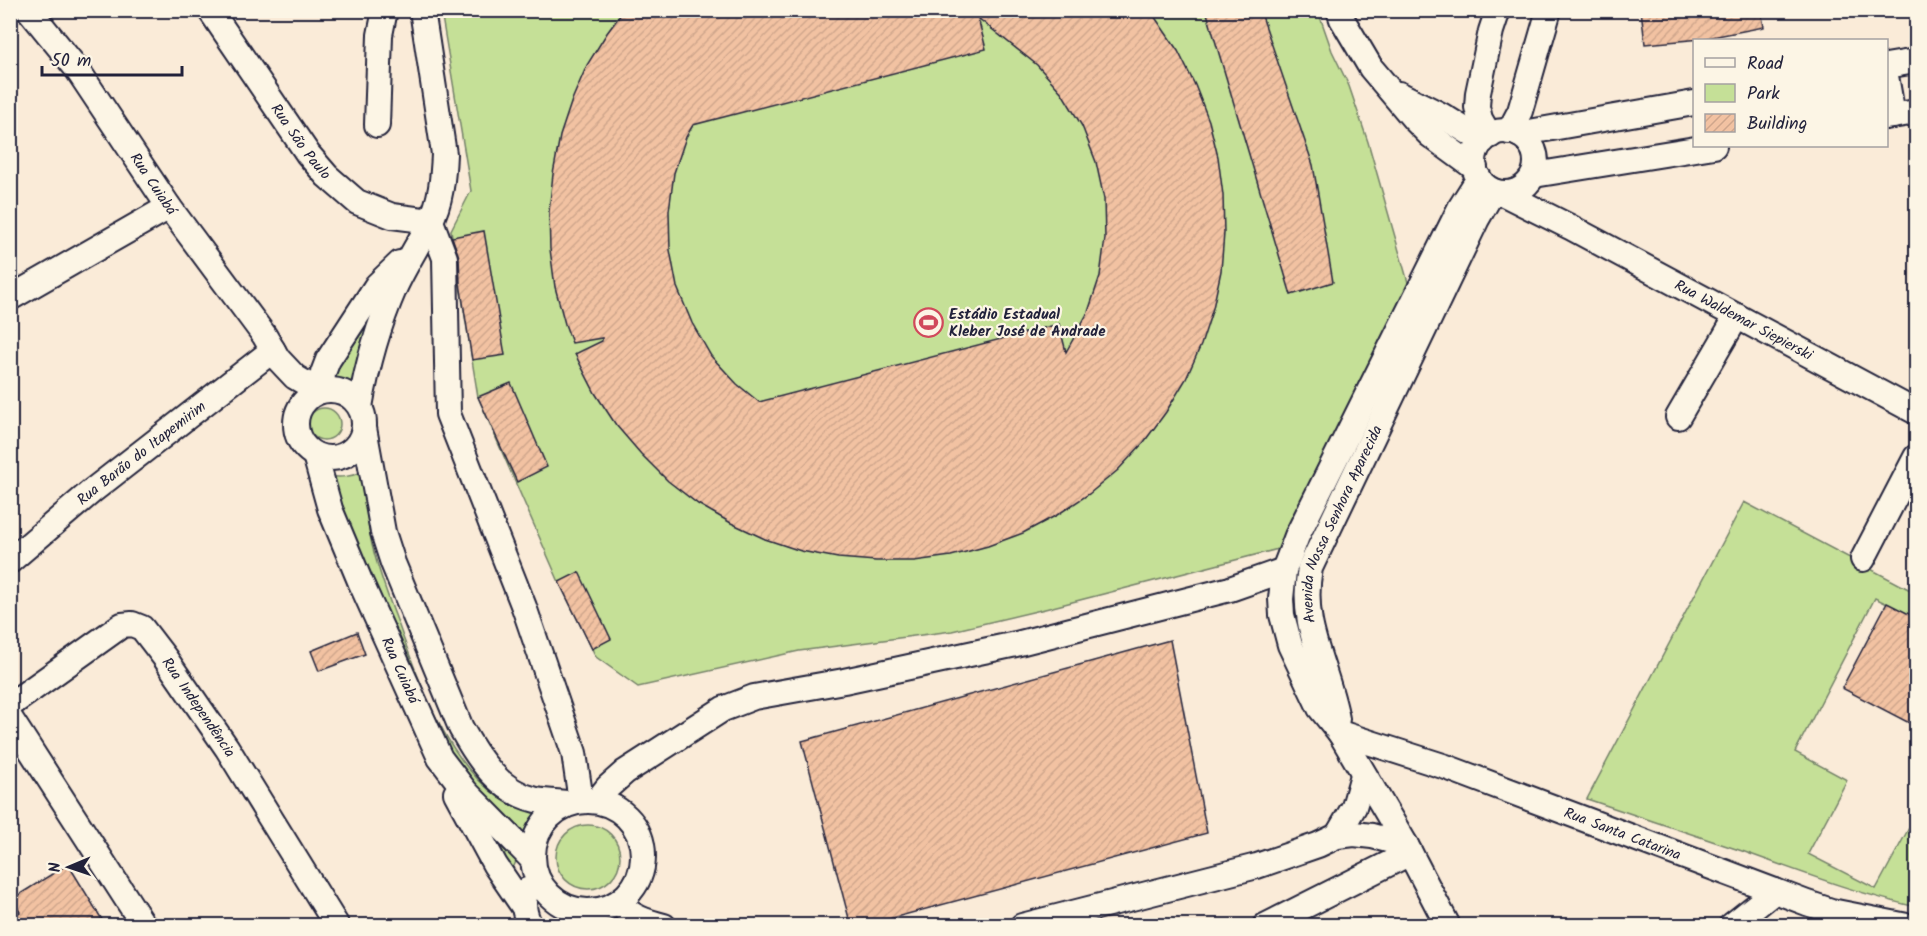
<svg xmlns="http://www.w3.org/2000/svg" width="1927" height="936" viewBox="0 0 1927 936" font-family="Kalam,sans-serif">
<defs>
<pattern id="building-hatch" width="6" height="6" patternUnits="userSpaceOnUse" patternTransform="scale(1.5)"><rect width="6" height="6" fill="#f2c2a2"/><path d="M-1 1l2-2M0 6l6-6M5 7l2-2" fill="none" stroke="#cfa68c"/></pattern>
</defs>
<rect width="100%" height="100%" fill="#faebd8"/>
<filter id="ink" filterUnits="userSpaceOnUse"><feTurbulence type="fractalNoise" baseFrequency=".0167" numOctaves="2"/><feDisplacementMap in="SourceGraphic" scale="12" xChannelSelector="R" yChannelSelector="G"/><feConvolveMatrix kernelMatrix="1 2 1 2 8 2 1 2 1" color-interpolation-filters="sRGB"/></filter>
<g filter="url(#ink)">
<g fill="#c5e097" stroke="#748169" stroke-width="1.5">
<path d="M441 11H1318L1332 51 1349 86 1368 142 1409 286 1278 549 1045 609 952 631 799 651 638 687 596 657 592 649 559 582 478 397 451 230 471 191Z"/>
<path d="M384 285 355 394C345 387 337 384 325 384Z"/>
<circle cx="324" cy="424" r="16"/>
<path d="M362 472C365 497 367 521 372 545 379 572 388 597 398 623 418 680 448 764 500 798 511 805 527 808 539 812L526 837 453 767 327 476C341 478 350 477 362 472Z"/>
<path d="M1744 502 1916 593V618L1875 598 1795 752 1847 780 1808 854 1876 889 1916 815V907C1855 893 1798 871 1739 850 1688 833 1638 816 1587 799Z"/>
<path d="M478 815 519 855 509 877Z"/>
<circle cx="588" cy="857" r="32"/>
</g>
<g fill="url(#building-hatch)" stroke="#22223b" stroke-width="1.5" fill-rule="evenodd">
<path d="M624 10H1150L1178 51 1195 85 1209 121 1218 157 1223 195 1224 233 1221 271 1213 308 1201 345 1186 379 1166 412 1144 442 1118 470 1089 494 1057 515 1023 533 988 546 951 556 914 561H876L838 558 801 551 765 539 731 523 698 504 668 481 641 454 616 425 595 393 575 354 602 341V338L572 343 565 324 555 287 550 249 549 212 553 174 560 136 572 100 587 65 607 33ZM978 18 1037 65 1062 93 1082 126 1096 162 1104 199 1105 238 1100 276 1088 312 1066 352 1059 324 759 402 737 384 711 356 692 323 677 287 670 250 669 211 674 173 686 137 693 125 986 49Z"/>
<path d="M1206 10H1260L1313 165 1333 282 1291 295Z"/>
<path d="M1641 10H1761L1764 27 1702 39 1645 44Z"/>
<path d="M484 231 505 355 472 360 460 283 459 257 452 237Z"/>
<path d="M511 383 547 467 517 482 478 397Z"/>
<path d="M579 572 611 639 592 649 559 582Z"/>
<path d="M1887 603 1917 618V727L1842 688Z"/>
<path d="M357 632 365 654 319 671 311 651Z"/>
<path d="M1170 640 1207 833 863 926H851L802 741Z"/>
<path d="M68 864 106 926H10V918L20 912 12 899Z"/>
</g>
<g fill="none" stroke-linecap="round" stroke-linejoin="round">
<defs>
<g id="minor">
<path id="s1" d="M29 10 77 69 169 207 264 335 278 359 295 377 319 391"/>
<path id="s2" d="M210 10 308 154 327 176 357 202 392 216 431 221 445 258 448 414 524 607 561 715 574 753 581 801"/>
<path d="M1339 10 1342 19 1371 68 1414 119 1430 135 1475 168"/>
<path d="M1886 66 1916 61"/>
<path d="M1886 76 1893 116"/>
<path d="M1399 94 1441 115 1483 141"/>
<path d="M1886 117 1916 112"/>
<path d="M377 125 380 35 385 10"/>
<circle cx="1505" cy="162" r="31"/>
<path d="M1509 132 1520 111 1549 10"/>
<path d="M1518 134 1694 103"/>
<path d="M1490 136 1480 119 1477 107 1478 93 1491 31 1498 10"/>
<path d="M1534 175 1714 146"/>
<path id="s3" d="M1502 193 1570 227 1916 412"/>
<path d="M10 298 169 207"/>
<circle cx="330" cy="424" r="34"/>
<path d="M322 390 323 373 328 360 377 285 400 263"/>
<path d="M360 407C367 366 378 326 395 287 405 265 419 244 430 222 441 202 443 177 444 154L422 10"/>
<path d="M1678 417 1737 316"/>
<path d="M364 428 383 532 393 563 461 728C478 759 500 792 536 800 547 802 558 802 569 803"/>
<path id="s4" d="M315 455 330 509 360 581 440 758 466 792 532 859"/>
<path d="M1863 559 1916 457"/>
<path id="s5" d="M10 561 92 491 273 350"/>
<path id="s6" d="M10 705 122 625 132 624 142 628 165 658 227 748 337 926"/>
<path d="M10 718 144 926"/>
<path id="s7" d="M1337 719C1327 665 1299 627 1310 568L1477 219 1493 191"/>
<path id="s8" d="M1340 733 1446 767 1807 903 1831 911 1907 926"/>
<path d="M456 793 495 865 523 906"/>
<circle cx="588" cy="856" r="55"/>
<path d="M597 801 608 787 625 772 723 709 754 697 844 681 1016 644 1230 589 1284 570"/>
<path d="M1337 836 1354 807 1363 775"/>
<path d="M527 890C522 904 524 913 530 926"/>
<path d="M618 903C632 917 645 921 664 926"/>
<path d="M1022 926 1257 866 1318 845 1337 836 1354 834 1372 836 1406 845"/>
<path d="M1265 926 1410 853"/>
<path d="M1448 926 1406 845 1340 733 1320 708 1290 645 1282 615 1281 599 1284 570 1297 536 1460 208 1479 178"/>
<path d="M1731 926 1775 891"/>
</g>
</defs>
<use href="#minor" stroke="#22223b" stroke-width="28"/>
<use href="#minor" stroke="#fcf5e5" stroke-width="24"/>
</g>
</g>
<defs>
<symbol id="stadium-ring" viewBox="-11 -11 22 22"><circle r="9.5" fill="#fcf5e5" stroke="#d1495b" stroke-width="1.5"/><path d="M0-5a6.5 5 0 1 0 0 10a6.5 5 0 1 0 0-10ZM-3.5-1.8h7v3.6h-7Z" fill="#d1495b"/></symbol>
</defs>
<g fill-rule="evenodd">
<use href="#stadium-ring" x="912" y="306" width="33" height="33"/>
</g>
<g text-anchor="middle" stroke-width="4.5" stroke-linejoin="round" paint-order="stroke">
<g font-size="15" fill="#22223b" stroke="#fcf5e5">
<text dy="5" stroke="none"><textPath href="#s2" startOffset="160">Rua São Paulo</textPath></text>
<text dy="5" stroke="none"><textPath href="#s1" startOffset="214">Rua Cuiabá</textPath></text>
<text dy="5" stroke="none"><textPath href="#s3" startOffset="273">Rua Waldemar Siepierski</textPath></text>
<text dy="5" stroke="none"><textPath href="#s5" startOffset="170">Rua Barão do Itapemirim</textPath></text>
<text dy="5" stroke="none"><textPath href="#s7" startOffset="206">Avenida Nossa Senhora Aparecida</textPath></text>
<text dy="5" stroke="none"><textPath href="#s4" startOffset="232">Rua Cuiabá</textPath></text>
<text dy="5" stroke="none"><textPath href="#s6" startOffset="256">Rua Independência</textPath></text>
<text dy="5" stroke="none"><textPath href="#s8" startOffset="300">Rua Santa Catarina</textPath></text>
</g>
<g font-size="15" font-weight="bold" fill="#22223b" stroke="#fcf5e5" text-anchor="start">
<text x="949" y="319">Estádio Estadual<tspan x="949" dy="17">Kleber José de Andrade</tspan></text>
</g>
</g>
<rect width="1927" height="936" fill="none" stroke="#fcf5e5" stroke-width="36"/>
<rect x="18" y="18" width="1891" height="900" fill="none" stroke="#22223b" stroke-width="2" filter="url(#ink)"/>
<rect x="1693" y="39" width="195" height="108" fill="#fcf5e5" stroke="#a5a1a1" stroke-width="1.5"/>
<rect x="1705" y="58" width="30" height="9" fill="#fcf5e5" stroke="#a5a1a1" stroke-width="1.5"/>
<text x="1747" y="69" font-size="18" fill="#22223b">Road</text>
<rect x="1705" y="84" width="30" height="18" fill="#c5e097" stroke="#a5a1a1" stroke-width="1.5"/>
<text x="1747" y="99" font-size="18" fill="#22223b">Park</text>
<rect x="1705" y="114" width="30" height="18" fill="url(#building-hatch)" stroke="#a5a1a1" stroke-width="1.5"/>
<text x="1747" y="129" font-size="18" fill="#22223b">Building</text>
<g transform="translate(69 867) rotate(268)" stroke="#fcf5e5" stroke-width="4.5" paint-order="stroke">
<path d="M0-4.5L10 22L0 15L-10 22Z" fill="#22223b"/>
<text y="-9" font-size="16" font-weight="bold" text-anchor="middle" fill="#22223b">N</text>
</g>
<path d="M42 66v9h140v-9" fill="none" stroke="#22223b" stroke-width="3"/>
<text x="51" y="66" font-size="18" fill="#22223b" stroke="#fcf5e5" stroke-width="4.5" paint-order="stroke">50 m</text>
</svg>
